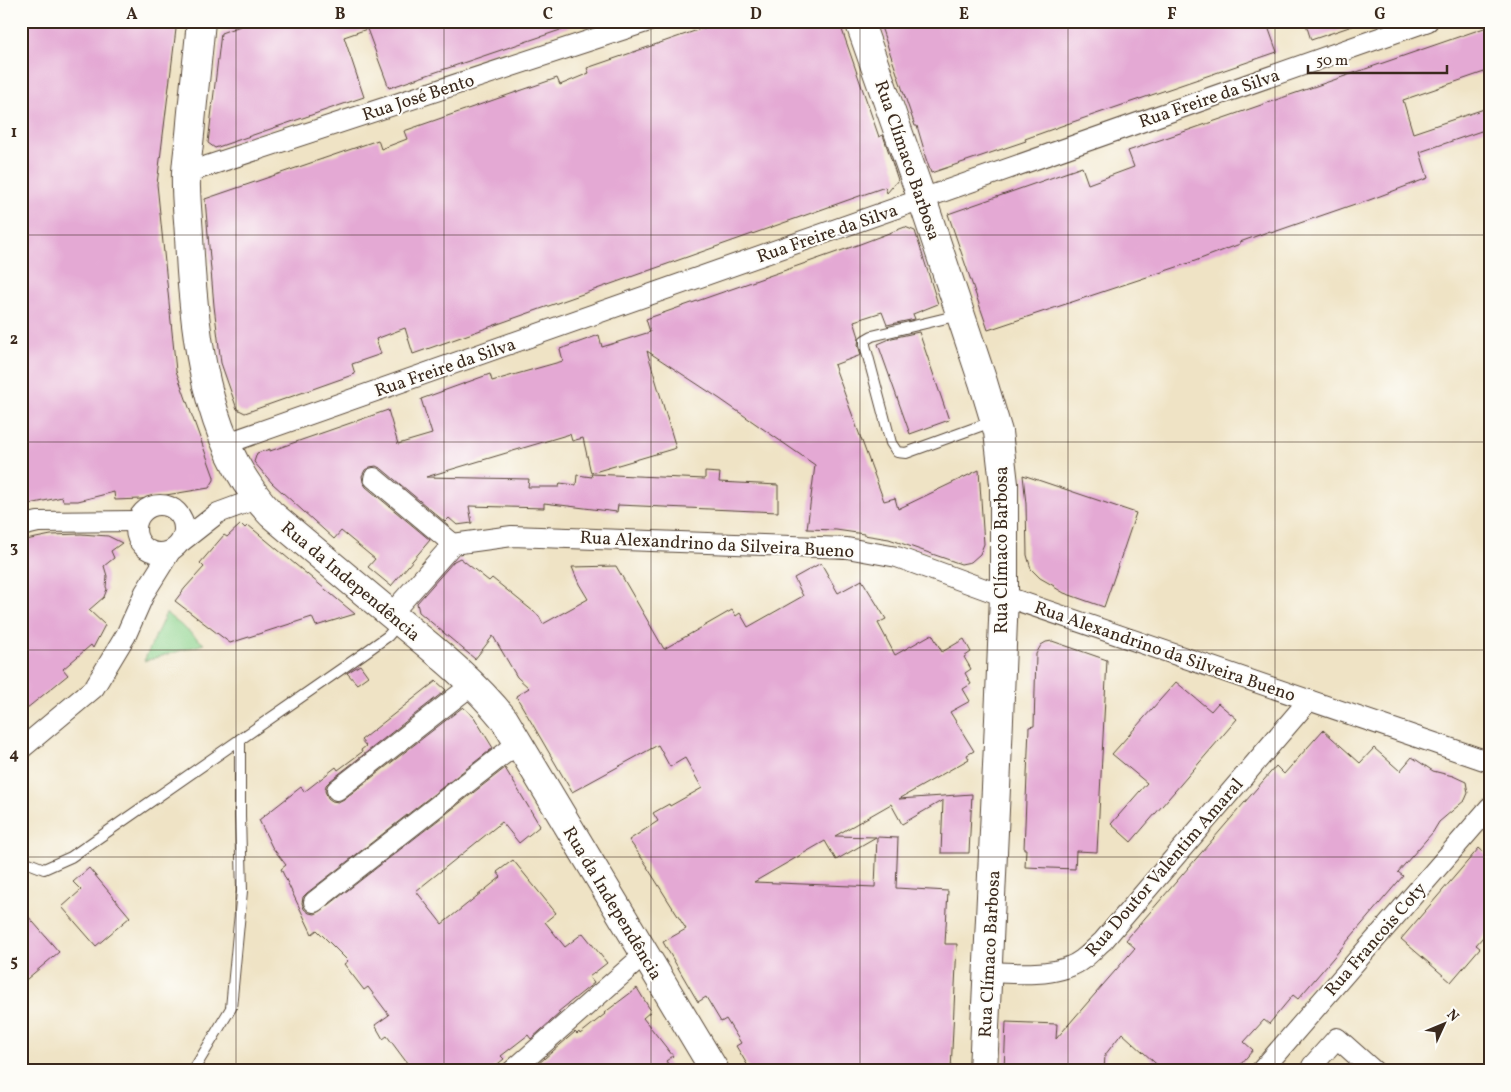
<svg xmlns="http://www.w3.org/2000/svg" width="1511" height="1092" viewBox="0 0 1511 1092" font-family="Vollkorn,serif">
<rect width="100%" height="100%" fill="#fdfcf7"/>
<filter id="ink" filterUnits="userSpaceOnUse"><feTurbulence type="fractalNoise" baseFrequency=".02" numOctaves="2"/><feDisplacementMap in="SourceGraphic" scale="10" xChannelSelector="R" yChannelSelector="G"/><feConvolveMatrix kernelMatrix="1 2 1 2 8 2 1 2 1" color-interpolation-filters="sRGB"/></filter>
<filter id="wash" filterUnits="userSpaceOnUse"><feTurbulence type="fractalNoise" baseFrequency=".0096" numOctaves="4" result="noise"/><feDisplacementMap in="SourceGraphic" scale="20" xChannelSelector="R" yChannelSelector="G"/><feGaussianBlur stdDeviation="1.12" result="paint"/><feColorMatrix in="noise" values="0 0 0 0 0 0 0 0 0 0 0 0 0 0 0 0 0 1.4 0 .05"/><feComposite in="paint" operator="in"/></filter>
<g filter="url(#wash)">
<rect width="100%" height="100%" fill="#efe3c5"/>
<path fill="#8cd38d" stroke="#647e56" d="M166 613 204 644 144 661Z"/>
<g id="blocks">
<g fill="#e4a9d4">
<path d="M21 21H177L157 184 176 371 214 477V480L209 488 141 499 115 500 114 492 78 501H63L62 497 21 506Z"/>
<path d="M254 21H577L578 24 389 88 367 29 344 37 364 97 215 148 208 143 221 33Z"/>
<path d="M724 21H839L879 137 883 135 898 180 887 193 885 187 413 354 405 328 376 339 381 354 352 364 355 374 245 413 237 409 221 363 214 306 205 199 378 140 381 149 407 139 404 131 557 78 560 85 589 73 587 68Z"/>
<path d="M879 21H1266L1277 52 1064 125 1025 139 1026 141 931 173 924 153H925L917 126H915Z"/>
<path d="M1305 21H1358V24L1311 40Z"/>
<path d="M1490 26V70L1403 100 1413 133 1490 107V128L1420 152 1428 178 1356 205 1355 204 1271 233 1270 231 1240 242V244L1195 261 988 330 948 214 1082 167 1088 184 1134 167 1128 151Z"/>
<path d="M905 227 915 231 938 304 913 314 915 319 887 325 882 312 854 321 859 337 858 345 861 355 834 365 884 501 895 498 898 509 979 470 984 544 980 554 971 562 961 564 889 539 864 535V534L836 530 807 529 815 465 720 399 647 351 676 448 591 473 583 438 572 441 570 434 426 477 529 479 528 487H559L560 483 576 485 577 475 592 477 591 474 705 479V472L720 473 719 482 778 485V512L618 505 617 512 544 503V508L469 506 472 523 457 525 449 518 445 522 382 469 376 466 370 467 365 470 362 476 363 482 366 487 430 540 391 586 368 567 375 559 341 531 334 539 272 483 254 462 257 453 270 449V451L388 410 398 444 432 434 421 399 490 374 492 381 563 361 560 349 599 335 602 347 650 332 646 319 860 244Z"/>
<path d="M919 332 949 420 910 434 878 344 892 338Z"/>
<path d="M1023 475 1136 513 1104 607 1064 593 1054 587V586L1040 578 1031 569 1027 555 1026 504Z"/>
<path d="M241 524 245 528 248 525 355 614 316 626 312 617 230 643 175 601 185 588 204 567 200 563 224 535 227 537Z"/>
<path d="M81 534 108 536 122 543 111 551 114 558 104 566 107 576 106 587 107 589 104 597 89 610 105 625 93 648 91 645 63 669 68 675 21 713V541L51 535Z"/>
<path d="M460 558 489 581 492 578 539 616 543 624 588 599 579 584 572 567 616 566 664 649 732 610 736 616 740 613 748 627 803 596 794 578 821 563 838 593 862 580 886 619 878 623 895 655 932 634 942 652 964 639 971 652 964 657 971 669 965 673 971 684 963 689 970 701 950 712 974 751 967 755 969 759 899 799 972 794 969 853H941L943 800 902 824 891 804 835 836 876 837 836 860 825 841 754 882 875 887 877 837 898 838 896 888 948 891 945 944H957L951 1071H816L813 1065 803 1071H751L736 1046 741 1043 726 1019 721 1022 706 997 698 1002 663 942 686 929 647 867H648L629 840 658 821 653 813 669 804 670 806 702 788 685 758 670 767 658 745 572 792 516 696 529 688 517 677 493 636 475 659 419 612 417 603 454 561Z"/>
<path d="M1052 641 1107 660 1097 852 1076 851 1075 869 1025 867 1026 849H1024L1029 727 1034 726 1036 654 1041 645 1046 642Z"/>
<path d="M360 665 368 676 357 684 347 673Z"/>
<path d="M436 681 446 690 330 781 326 785 325 791 328 798 332 801 338 802 344 799 463 707 474 717 493 748 307 893 303 897 302 903 304 909 309 913 315 914 321 911 505 768 540 826 519 843 502 822 416 891 442 924 501 877 497 872 513 860 556 913 545 922 565 947 583 933 607 963 589 977 594 983 558 1012 560 1013 531 1039 528 1035 501 1056 504 1059 489 1071H413L387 1036 383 1039 375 1025 389 1015 368 987 364 990 344 964 348 961 317 930 312 934 281 869 286 865 272 847 259 820 301 787 304 792 336 767 338 770 362 752 361 750 366 746 361 740Z"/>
<path d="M1176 682 1211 711 1218 703 1237 719 1131 842 1111 824 1147 783 1112 754Z"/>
<path d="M1323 730 1360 763 1374 748 1400 771 1412 757 1433 771 1453 776 1466 782 1468 793 1465 800 1439 822 1433 832 1398 872 1403 876 1298 999 1293 995 1269 1024 1264 1020 1244 1042 1253 1050 1235 1071H1164L1122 1033 1105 1055 1104 1071H1004L1006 1022 1057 1024 1056 1039 1135 948 1126 940 1276 766 1284 774Z"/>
<path d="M1479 848 1490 858V929L1476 945 1480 948 1451 982 1401 939Z"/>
<path d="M89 868 130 917 96 946 62 907 81 890 73 882Z"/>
<path d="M21 908 59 952 21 984Z"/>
<path d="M637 988 651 1011 643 1018 673 1056 666 1061 673 1071H530L575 1032 577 1034 579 1032 580 1034 605 1014 604 1013Z"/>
</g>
</g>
</g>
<g filter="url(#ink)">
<use href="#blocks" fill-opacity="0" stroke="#564637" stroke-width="1"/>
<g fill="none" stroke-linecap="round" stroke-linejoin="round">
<defs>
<g id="lane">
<path d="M959 315 872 336 865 340V345L891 443 897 452 906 453 994 421"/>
<path d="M21 860 44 869 71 857 360 656 388 636 400 622"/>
<path d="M193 1071 231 1008 242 891 240 816V739"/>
</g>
<g id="street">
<path d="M186 173 649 21"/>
<path d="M225 444 1428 21"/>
<path d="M374 478 453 544"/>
<circle cx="160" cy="529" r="24"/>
<path d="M21 526 38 522 137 521"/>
<path d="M181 542 218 513 256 499"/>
<path d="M391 614 453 544 512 536 847 548 897 557 1004 596 1490 762"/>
<path d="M21 749 94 688 126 635 145 592 170 552"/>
<path d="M337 790 473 684"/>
<path d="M314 902 518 743"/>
<path d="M988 972C1017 973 1059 978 1083 959 1090 954 1096 947 1103 941L1309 700"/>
<path d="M512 1071 644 955"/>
<path d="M1261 1071 1490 807"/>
<path d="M1317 1071 1312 1066 1337 1038 1374 1071"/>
</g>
<g id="secondary">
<path d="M201 21C198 55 194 89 191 123 190 139 187 156 186 172 185 193 188 215 189 236 193 328 204 444 271 514 311 548 352 582 393 616 432 648 472 679 504 719L715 1071"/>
<path d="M859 21 922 199 983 382 998 432 1004 484V596L998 744 983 1071"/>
</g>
</defs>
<use href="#lane" stroke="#564637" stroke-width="12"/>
<use href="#street" stroke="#564637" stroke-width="22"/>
<use href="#secondary" stroke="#564637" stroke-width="30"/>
<use href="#lane" stroke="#fff" stroke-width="10"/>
<use href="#street" stroke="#fff" stroke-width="20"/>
<use href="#secondary" stroke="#fff" stroke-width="28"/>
</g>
</g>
<path fill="none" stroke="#3b2a1e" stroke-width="1" stroke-opacity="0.55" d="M236 21V1071M444 21V1071M651 21V1071M860 21V1071M1068 21V1071M1275 21V1071M21 235H1490M21 442H1490M21 650H1490M21 857H1490"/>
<g text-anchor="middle" stroke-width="4" stroke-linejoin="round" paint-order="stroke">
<g font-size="18" fill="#3b2a1e" stroke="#fdfcf7">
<text transform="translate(418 97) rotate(-18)" y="6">Rua José Bento</text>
<text transform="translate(1209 98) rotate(-19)" y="6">Rua Freire da Silva</text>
<text transform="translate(908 160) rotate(71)" y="6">Rua Clímaco Barbosa</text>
<text transform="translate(827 233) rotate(-19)" y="6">Rua Freire da Silva</text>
<text transform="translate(445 367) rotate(-19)" y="6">Rua Freire da Silva</text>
<text transform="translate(717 544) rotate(3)" y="6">Rua Alexandrino da Silveira Bueno</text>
<text transform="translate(1001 550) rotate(-90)" y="6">Rua Clímaco Barbosa</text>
<text transform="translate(351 581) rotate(40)" y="6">Rua da Independência</text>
<text transform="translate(1165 651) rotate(19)" y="6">Rua Alexandrino da Silveira Bueno</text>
<text transform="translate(1164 867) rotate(-49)" y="6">Rua Doutor Valentim Amaral</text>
<text transform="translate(613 903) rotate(59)" y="6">Rua da Independência</text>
<text transform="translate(1375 939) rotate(-49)" y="6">Rua Francois Coty</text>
<text transform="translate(989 954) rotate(-87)" y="6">Rua Clímaco Barbosa</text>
</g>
</g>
<rect width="1511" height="1092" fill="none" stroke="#fdfcf7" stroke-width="55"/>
<g transform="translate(1444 1024) rotate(46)" stroke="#fdfcf7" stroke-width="4" paint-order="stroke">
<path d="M0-4L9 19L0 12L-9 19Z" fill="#3b2a1e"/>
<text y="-8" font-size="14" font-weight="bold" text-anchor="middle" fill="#3b2a1e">N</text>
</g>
<path d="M1308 65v8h139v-8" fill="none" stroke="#3b2a1e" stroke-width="2.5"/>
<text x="1316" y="65" font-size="15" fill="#3b2a1e" stroke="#fdfcf7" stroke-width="4" paint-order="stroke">50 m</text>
<rect x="28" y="28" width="1456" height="1036" fill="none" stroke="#3b2a1e" stroke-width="2"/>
<g font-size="16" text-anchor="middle" font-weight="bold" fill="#3b2a1e">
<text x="132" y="19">A</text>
<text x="340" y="19">B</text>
<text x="548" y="19">C</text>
<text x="756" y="19">D</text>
<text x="964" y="19">E</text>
<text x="1172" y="19">F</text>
<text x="1380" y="19">G</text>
<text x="14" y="137">1</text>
<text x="14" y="344">2</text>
<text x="14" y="552">3</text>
<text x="14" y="759">4</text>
<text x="14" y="966">5</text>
</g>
</svg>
